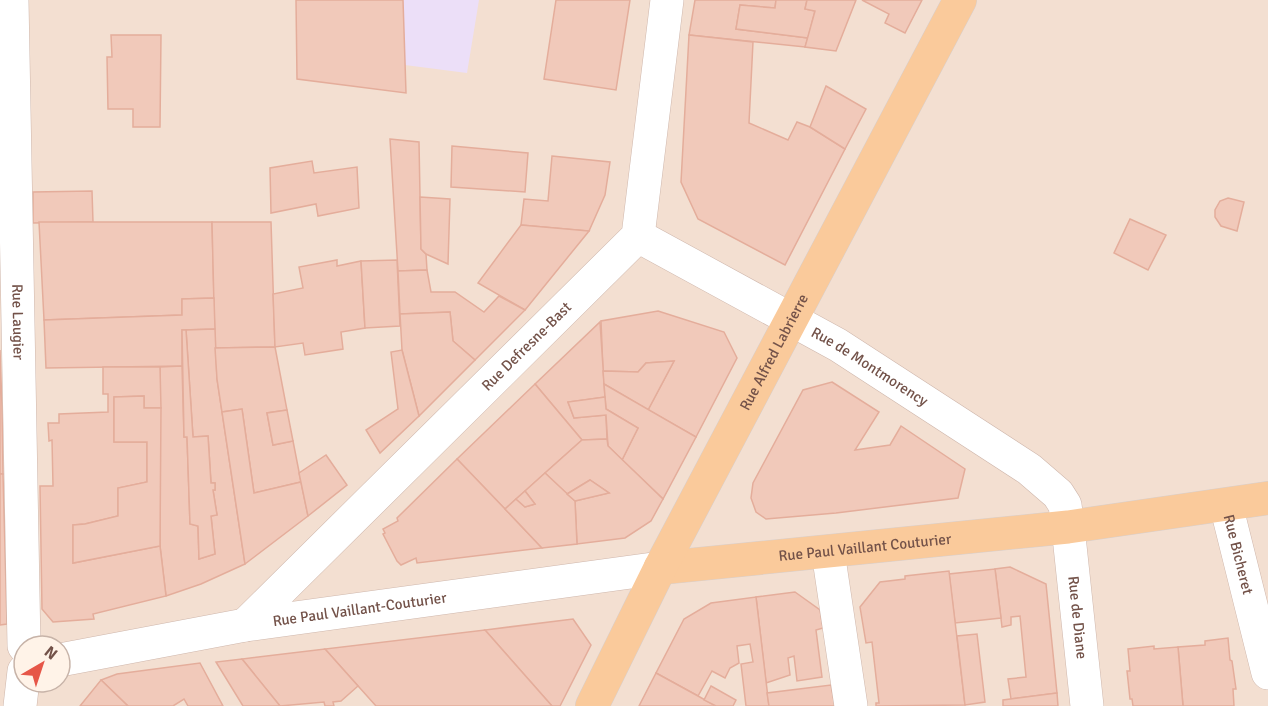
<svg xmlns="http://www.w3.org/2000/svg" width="1268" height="706" viewBox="0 0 1268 706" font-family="Signika,sans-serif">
<rect width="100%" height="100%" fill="#fcefe2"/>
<path fill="#f3dfd1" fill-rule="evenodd" d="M0 0H1268V706H0ZM24 646H60V682H24Z"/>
<path fill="#ecdff8" d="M296 0H479L467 73 405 65 406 93 297 79Z"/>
<g fill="#f1c9ba" stroke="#e4ad9b" stroke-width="1.5">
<path d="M296 0H403L406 93 297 79Z"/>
<path d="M556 0H630L616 90 544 79Z"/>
<path d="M695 0H776L775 8 740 5 736 29 808 38 805 47 689 35Z"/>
<path d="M776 0H807L805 9 815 11 808 38 736 29 740 5 775 8Z"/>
<path d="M807 0H856L836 51 805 47 815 11 805 9Z"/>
<path d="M862 0H922L905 33 885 23 889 14Z"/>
<path d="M111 35H161L160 127H133V109H108L107 57H112Z"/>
<path d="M689 35 753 42 749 123 788 140 797 122 810 127 845 149 785 265 698 219 681 182Z"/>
<path d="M826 86 866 109 845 149 810 127Z"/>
<path d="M390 139 419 142 421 249 426 254 427 270 398 271Z"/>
<path d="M452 146 528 153 525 192 451 187Z"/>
<path d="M552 156 610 162 605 195 589 231 521 225 524 199 548 201Z"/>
<path d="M312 161 314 173 357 167 359 208 318 216 316 204 271 213 270 168Z"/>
<path d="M92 191 93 222 33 223V192Z"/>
<path d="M420 197 450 199 448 264 426 254 421 249Z"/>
<path d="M1228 198 1244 202 1237 231 1221 226 1215 217V210L1220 201Z"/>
<path d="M1130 219 1166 235 1148 270 1114 253Z"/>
<path d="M39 222H212L214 298 182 299V315L44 320Z"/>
<path d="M212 222H271L275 347 215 348Z"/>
<path d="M521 225 589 231 525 310 478 283Z"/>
<path d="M337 260V266L361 261 365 328 341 332 343 349 305 355 303 343 275 347 273 294 303 288 299 267Z"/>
<path d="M397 260 400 326 365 328 361 261Z"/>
<path d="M427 270 431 292H455L484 312 499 296 525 310 475 360 453 341 450 312 400 314 398 271Z"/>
<path d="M214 298 215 329 182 330V366L46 368 44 320 182 315V299Z"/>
<path d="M658 311 724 332 737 358 696 437 648 410 674 361 646 363 638 372 603 371 601 321Z"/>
<path d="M450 312 453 341 475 360 419 416 402 350 400 314Z"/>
<path d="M600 322 605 397 568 402 574 418 606 415 607 439 582 440 535 384Z"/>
<path d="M215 329 217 379 245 564 201 584 166 596 160 546V367L182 366 184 437H187L190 524 198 526 199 559 215 554 211 516 217 515 213 490H215V483H211L208 436 193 437 186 330Z"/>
<path d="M182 330H186L193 437 208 436 211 483H215V490H213L217 515 211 516 215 554 199 559 198 526 190 524 187 437H184Z"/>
<path d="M275 347 287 410 267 413 273 445 293 441 301 482 254 493 242 409 222 412 217 379 215 348Z"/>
<path d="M0 350 2 407 3 474H0Z"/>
<path d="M402 350 419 416 380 453 366 430 398 409 391 352Z"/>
<path d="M674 361 648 410 604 384 603 371 638 372 646 363Z"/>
<path d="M103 367H160L161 408H144V396L114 397V442H147V482L118 488V516L85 524 73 525V563L160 546 166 596 93 614 94 619 53 622 42 609 40 486H53L52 440 49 441 48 423H59V414L108 412V394H103Z"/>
<path d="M832 382 879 412 855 450 890 445 901 426 965 469 958 498 836 513 766 519 756 512 751 498 753 483 803 390Z"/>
<path d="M535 384 582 440 505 509 457 459Z"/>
<path d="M604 384 696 437 663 499 622 460 638 428 606 409Z"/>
<path d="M144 396V408H161L160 546 73 563V525L85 524 118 516V488L147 482V442H114V397Z"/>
<path d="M605 397 606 409 638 428 622 460 608 446 606 415 574 418 568 402Z"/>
<path d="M242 409 254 493 301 482 308 516 245 564 222 412Z"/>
<path d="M287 410 293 441 273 445 267 413Z"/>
<path d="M607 439 608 446 663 499 651 521 625 538 577 544 575 501 609 493 590 480 567 494 545 473 582 440Z"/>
<path d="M326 455 347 485 308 516 299 473Z"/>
<path d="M457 459 505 509 542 548 417 563 416 558 401 565 397 561 383 534 385 533 383 529 398 521 397 518Z"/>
<path d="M545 473 575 501 577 544 542 548 505 509 516 499 525 507 535 504 525 491Z"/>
<path d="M0 474H3L7 624 0 625Z"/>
<path d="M590 480 609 493 575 501 567 494Z"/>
<path d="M525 491 535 504 525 507 516 499Z"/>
<path d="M1010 567 1046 584 1057 693 1011 699 1008 679 1026 677 1020 616 1011 617V625L1002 627 995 569Z"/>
<path d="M995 569 1001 618 955 623 949 574Z"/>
<path d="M949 571 965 705 876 706V703H879L872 642 866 643 860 607 880 582 905 579V576Z"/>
<path d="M795 592 820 610 823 628 816 630 822 677 797 681 794 656 788 658 790 675 766 683 756 597Z"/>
<path d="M756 597 769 706H746L741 664 753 662 750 644 737 646 739 663 730 668 725 678 712 671 698 696 656 673 684 619 711 603Z"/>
<path d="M573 619 591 645 560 706H552L485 630Z"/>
<path d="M485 630 552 706H376L325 649Z"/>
<path d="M977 634 985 702 965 705 957 636Z"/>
<path d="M1228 638 1230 660 1232 661 1236 689H1233L1234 706H1183L1178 647 1205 645V641Z"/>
<path d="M1154 646V649L1178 647 1183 706H1133L1132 699H1130L1127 671H1130L1128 649Z"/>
<path d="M325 649 358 686 341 701 333 702 334 706H325L324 702 280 706 242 659Z"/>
<path d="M242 659 280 706H243L216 662Z"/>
<path d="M200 663 223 706H188L184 699 173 706H128L101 680 117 674Z"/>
<path d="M656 673 698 696 716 706H639Z"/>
<path d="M101 680 128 706H80Z"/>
<path d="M831 685 835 706H769L767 693Z"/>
<path d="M711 686 736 700 733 706H716L704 700Z"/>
<path d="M1057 693 1058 706H1003V700Z"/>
</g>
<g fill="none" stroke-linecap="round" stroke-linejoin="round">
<defs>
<g id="minor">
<path id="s1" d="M12 0 24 646"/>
<path id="s2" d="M638 236 838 345 1029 469 1058 494 1065 505 1068 527 1087 706"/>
<path id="s3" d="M1226 505 1268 673"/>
<path d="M828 552 851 706"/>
<path id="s4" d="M245 625 638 236 667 0"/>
<path id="s5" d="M60 660 245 625 660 568"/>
<path d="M20 706 24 671"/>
</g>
<g id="major">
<path id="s6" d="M660 568 1068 527 1268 498"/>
<path id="s7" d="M592 706 660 568 960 0"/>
</g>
</defs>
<use href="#minor" stroke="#cfb7ac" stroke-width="34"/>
<use href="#major" stroke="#d8cfcc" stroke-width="34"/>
<use href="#minor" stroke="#fff" stroke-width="33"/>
<use href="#major" stroke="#faca9b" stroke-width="33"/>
</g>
<g text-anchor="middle" stroke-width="4.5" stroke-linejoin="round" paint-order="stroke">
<g font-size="15" fill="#735249" stroke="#fff3e8">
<text dy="5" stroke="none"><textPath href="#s1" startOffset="322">Rue Laugier</textPath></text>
<text dy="5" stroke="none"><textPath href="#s4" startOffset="396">Rue Defresne-Bast</textPath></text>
<text dy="5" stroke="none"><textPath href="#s7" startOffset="398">Rue Alfred Labrierre</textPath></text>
<text dy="5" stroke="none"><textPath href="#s2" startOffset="266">Rue de Montmorency</textPath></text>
<text dy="5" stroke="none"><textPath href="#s6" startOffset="206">Rue Paul Vaillant Couturier</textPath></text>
<text dy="5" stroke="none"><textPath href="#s3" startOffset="51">Rue Bicheret</textPath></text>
<text dy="5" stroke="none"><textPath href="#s5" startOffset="304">Rue Paul Vaillant-Couturier</textPath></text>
<text dy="5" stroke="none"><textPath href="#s2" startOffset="620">Rue de Diane</textPath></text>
</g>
</g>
<g transform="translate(42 664) rotate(39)"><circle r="28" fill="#fff3e8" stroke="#c7b3a8" stroke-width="1.5"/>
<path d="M0-4.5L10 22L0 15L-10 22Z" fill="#e65648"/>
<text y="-9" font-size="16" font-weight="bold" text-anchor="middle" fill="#735249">N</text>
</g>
</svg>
